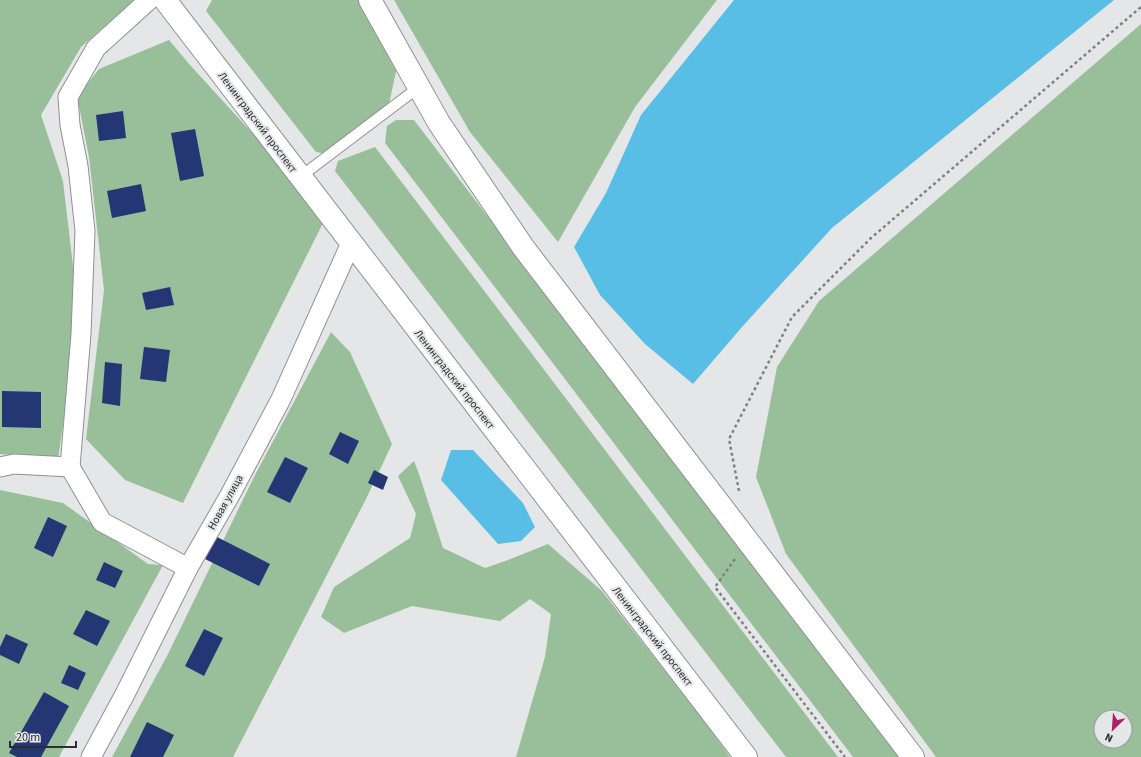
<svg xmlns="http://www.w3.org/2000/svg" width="1141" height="757" viewBox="0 0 1141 757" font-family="'Source Sans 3',sans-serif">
<rect width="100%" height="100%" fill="#e5e6e8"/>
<g fill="#98bf99" fill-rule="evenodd">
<path d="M0 0H134L81 47 41 115 63 181 79 317 58 459 0 454Z"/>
<path d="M212 0H361L397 67 389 104 329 154 316 152 206 11Z"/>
<path d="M394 0H717L635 107 558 242 470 132Z"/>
<path d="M1141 24V757H936L786 554 756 477 777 367 819 301ZM1101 717H1125V741H1101Z"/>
<path d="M169 40 190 65 327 215 183 503 125 480 86 439 104 290 89 157 77 96 99 69Z"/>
<path d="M396 120H414L900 757H853L385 143 387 126Z"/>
<path d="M375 147 838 757H786L335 171 338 161Z"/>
<path d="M331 332 350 352 392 444 366 499 233 757H112L167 656 253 479Z"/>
<path d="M414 461 419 474 443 548 485 568 508 560 548 544 602 591 701 717 730 757H516L545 657 551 614 530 599 500 621 412 606 344 633 321 617 334 587 410 538 416 514 398 476Z"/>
<path d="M0 490 63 503 148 564 163 565 59 757H0Z"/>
</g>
<g fill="#59bee5">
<path d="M734 0H1114L832 228 742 327 693 384 645 344 600 295 574 247 606 193 641 115Z"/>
<path d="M451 450H473L523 503 535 527 521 541 498 544 441 480Z"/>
</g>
<g fill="#253675">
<path d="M123 111 126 138 99 141 96 115Z"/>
<path d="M195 129 204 176 180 181 171 133Z"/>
<path d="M141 184 146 211 112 218 107 191Z"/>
<path d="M170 287 174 305 146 310 142 293Z"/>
<path d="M144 347 170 350 166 382 140 379Z"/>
<path d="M105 362 122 364 120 406 102 403Z"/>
<path d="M2 391 41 392V428L2 427Z"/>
<path d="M340 432 359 441 348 464 329 454Z"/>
<path d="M285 457 308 468 290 503 267 492Z"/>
<path d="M374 470 388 477 383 490 368 483Z"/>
<path d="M48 517 67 526 53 557 34 548Z"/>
<path d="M217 537 270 564 259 586 205 559Z"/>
<path d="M104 562 123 571 115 588 96 580Z"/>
<path d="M86 610 110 621 97 646 73 634Z"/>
<path d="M204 629 223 638 204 676 185 666Z"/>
<path d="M6 634 28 644 19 664 0 655V647Z"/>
<path d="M69 665 86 673 78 690 61 683Z"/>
<path d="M44 692 69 706 41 757H17L9 753Z"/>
<path d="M147 722 174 735 163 757H130Z"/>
</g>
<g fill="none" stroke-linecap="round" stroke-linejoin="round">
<defs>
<path id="service" d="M300 177 419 87"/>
<g id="minor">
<path d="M0 467 14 464 70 467 102 522 188 568"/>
<path d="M70 467 81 334 85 231 78 166 70 125 68 97 96 48 149 0"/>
<path d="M91 757 125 694 188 568 230 495 281 399 351 243"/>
</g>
<g id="tertiary">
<path d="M165 0 746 757"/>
<path d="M370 0 439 123 523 247 913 757"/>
</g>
</defs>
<use href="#service" stroke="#909093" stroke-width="12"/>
<use href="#minor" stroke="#909093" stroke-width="21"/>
<use href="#tertiary" stroke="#909093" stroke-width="24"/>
<g stroke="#7f8081" stroke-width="2.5" stroke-dasharray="3 3" stroke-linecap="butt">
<path d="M739 491 729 439 792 317 871 238 1141 7"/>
<path d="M735 559 715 587 845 757"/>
</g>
<use href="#service" stroke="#fff" stroke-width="10"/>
<use href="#minor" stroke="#fff" stroke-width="19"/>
<use href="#tertiary" stroke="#fff" stroke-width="22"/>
</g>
<g text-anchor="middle" stroke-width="4" stroke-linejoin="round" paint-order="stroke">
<g font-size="11" fill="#2c2d2d" stroke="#e5e6e8">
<text transform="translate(258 122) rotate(53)" y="4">Ленинградский проспект</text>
<text transform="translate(455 379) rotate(52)" y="4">Ленинградский проспект</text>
<text transform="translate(225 502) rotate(-61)" y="4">Новая улица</text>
<text transform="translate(653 636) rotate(52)" y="4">Ленинградский проспект</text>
</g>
</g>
<g transform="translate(1113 729) rotate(205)"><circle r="19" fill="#e5e6e8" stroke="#9b9c9d"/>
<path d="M0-3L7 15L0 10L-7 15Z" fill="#ac2263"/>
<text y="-6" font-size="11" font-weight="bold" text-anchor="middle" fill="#2c2d2d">N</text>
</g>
<path d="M10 741v6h66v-6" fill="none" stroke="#2c2d2d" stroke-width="2"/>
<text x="16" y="741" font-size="12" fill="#2c2d2d" stroke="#e5e6e8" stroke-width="3" paint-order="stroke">20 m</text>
</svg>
